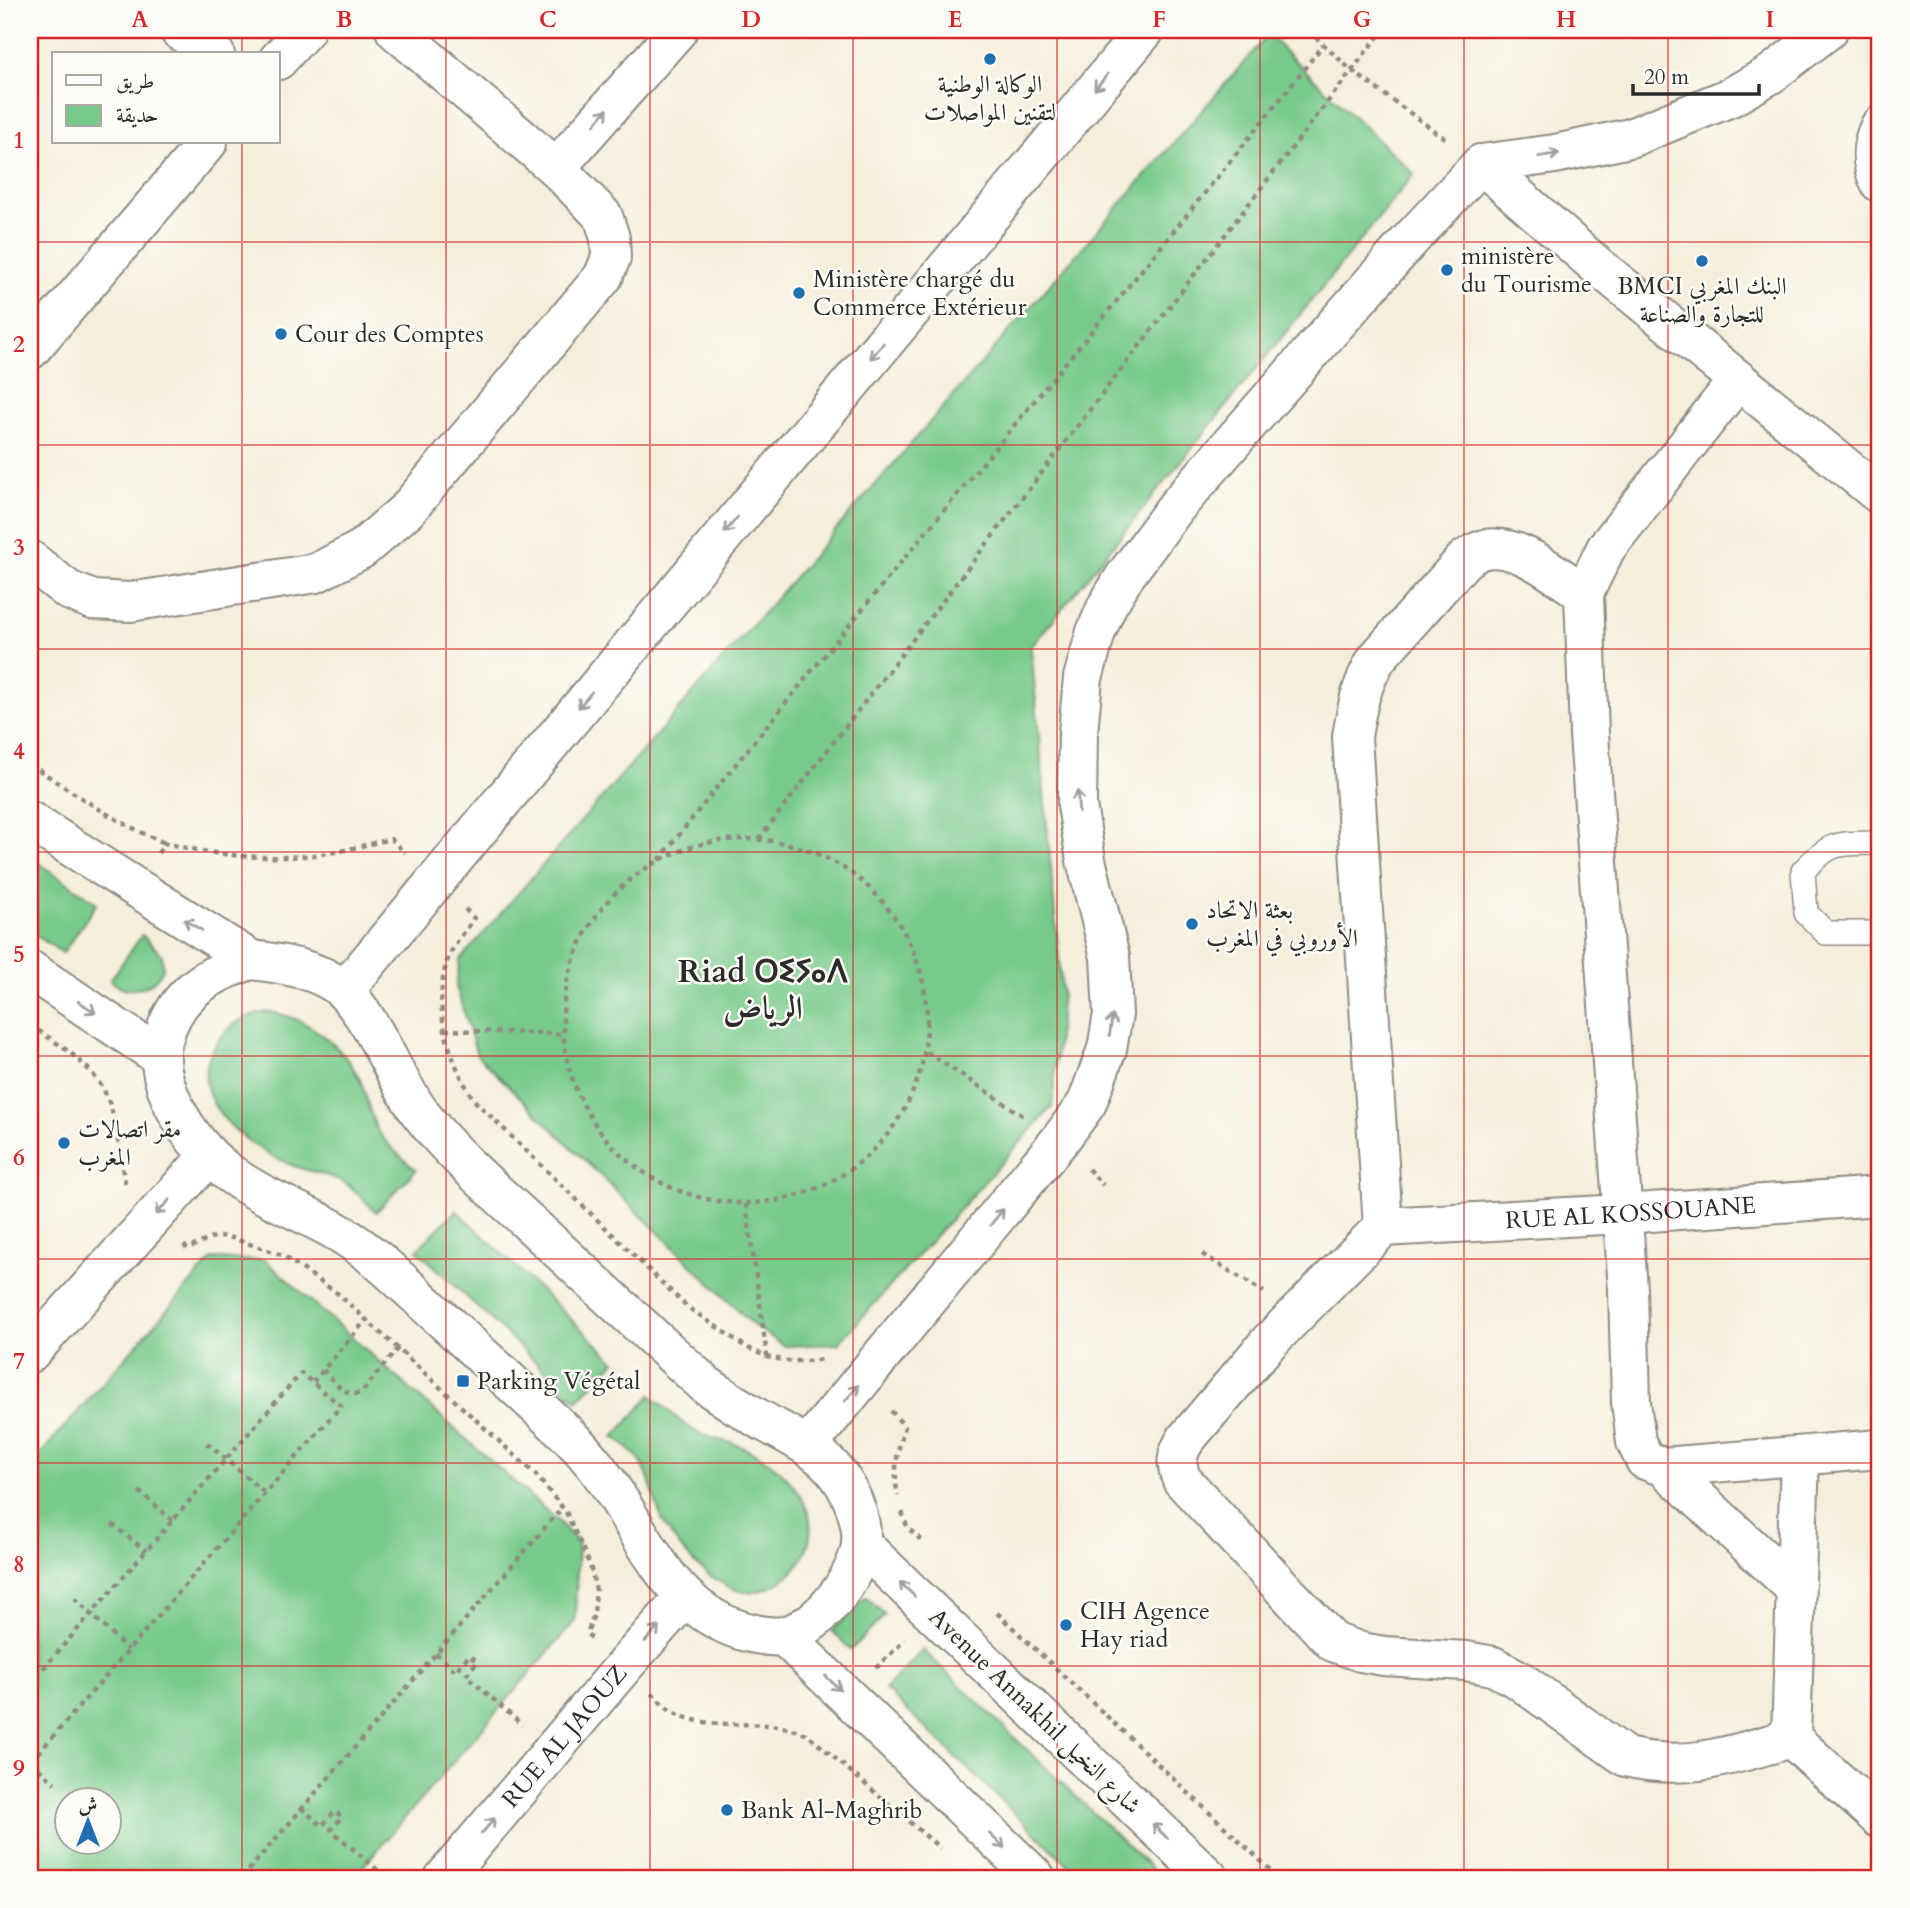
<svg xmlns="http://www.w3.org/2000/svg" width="1910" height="1908" viewBox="0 0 1910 1908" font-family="Cardo,Amiri,'Noto Sans Tifinagh',serif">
<rect width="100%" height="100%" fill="#fdfcf7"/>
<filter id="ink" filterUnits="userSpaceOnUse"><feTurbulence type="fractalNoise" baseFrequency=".0143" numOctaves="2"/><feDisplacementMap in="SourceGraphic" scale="14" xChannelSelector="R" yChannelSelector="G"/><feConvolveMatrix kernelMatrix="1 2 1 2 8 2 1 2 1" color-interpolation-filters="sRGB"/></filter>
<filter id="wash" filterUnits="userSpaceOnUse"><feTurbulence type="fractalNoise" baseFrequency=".00686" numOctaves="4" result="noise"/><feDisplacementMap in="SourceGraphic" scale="28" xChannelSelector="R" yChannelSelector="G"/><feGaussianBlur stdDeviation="1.57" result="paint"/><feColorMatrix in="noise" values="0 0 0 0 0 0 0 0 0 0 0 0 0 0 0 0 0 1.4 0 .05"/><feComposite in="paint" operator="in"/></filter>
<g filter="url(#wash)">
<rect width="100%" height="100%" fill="#f5eedb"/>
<g fill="#78ca8b" stroke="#527a5b" stroke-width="2" fill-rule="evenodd">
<path d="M1268 35 1414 174 1031 647 1062 992 1052 1107 838 1344 784 1346 753 1325 477 1055 456 986 460 960Z"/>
<path d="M30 857 97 903 63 953 30 932Z"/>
<path d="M142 935 162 955 163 969C152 990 128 996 110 980Z"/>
<path d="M267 1012C305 1015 343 1046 360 1080 367 1096 369 1115 378 1131 387 1146 403 1158 416 1170L376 1212C366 1203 356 1189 345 1183 328 1173 307 1172 289 1164 248 1147 184 1100 213 1049 225 1027 242 1015 267 1012Z"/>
<path d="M456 1210 615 1361 577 1401 417 1250Z"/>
<path d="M212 1259 265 1260 558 1521 578 1542 575 1621 353 1878H30V1466ZM66 1800H108V1842H66Z"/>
<path d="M651 1395C667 1408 682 1426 701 1434 711 1439 722 1440 732 1443 763 1454 793 1476 806 1507 824 1546 786 1594 746 1592 733 1591 722 1583 712 1577 690 1562 669 1537 659 1512 653 1495 650 1477 641 1462 634 1452 623 1444 614 1437Z"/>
<path d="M866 1597 885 1615 851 1650 832 1631Z"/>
<path d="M923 1650 1161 1878H1082L885 1689Z"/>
</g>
</g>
<g filter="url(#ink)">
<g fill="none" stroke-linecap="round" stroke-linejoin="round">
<defs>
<path id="lane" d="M1880 843C1839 844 1833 839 1803 871L1806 913 1826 933H1880"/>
<g id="street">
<path d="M179 30 215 54"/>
<path d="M278 60 305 30"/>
<path d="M1880 126C1870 146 1870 163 1880 183"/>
<path d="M1481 164 1594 263 1880 495"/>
<path d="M556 168 678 30"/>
<path d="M30 350 208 142"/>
<path d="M1738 380 1606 548 1584 593 1589 734 1628 1290 1631 1402 1636 1442 1645 1460 1664 1467 1880 1449"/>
<path d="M30 560 68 590 93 600 130 602 316 573 362 549 407 510 603 277 611 258 610 238 603 216 556 168 395 30"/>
<path d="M1584 593C1556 576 1520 543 1485 549 1478 550 1471 556 1465 559L1377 658C1361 685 1357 706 1352 737L1383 1227 1269 1342 1186 1439C1176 1455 1175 1463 1182 1480L1333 1642 1361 1652 1384 1656 1466 1661 1493 1666 1519 1680 1626 1757C1689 1772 1731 1755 1791 1738"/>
<path id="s1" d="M1383 1227 1622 1214 1880 1196"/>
<path d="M30 1353 208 1157"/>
<path d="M1800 1456 1791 1738 1880 1819"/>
<path d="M1664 1467 1795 1588"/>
<path id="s2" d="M444 1878 624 1666 685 1597"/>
</g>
<g id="secondary">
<path d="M344 991 1145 30"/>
<path d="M808 1445 1060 1140 1087 1103 1107 1049 1113 1014 1110 957 1086 860 1077 805 1078 733 1083 678 1096 632 1107 606 1125 576 1176 507 1262 408 1410 240 1481 164 1555 154 1630 138 1731 97 1771 74 1828 30"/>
</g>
<g id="primary">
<path d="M30 821 251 960"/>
<path d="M251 960C280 963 324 970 345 992 380 1029 393 1079 424 1118 457 1160 499 1194 537 1230 593 1282 649 1334 706 1385 723 1397 740 1408 759 1419 792 1437 825 1451 845 1485 855 1502 863 1526 861 1545 856 1579 818 1629 783 1636 767 1638 743 1632 729 1626 675 1603 649 1550 621 1503 606 1478 586 1452 565 1432 524 1394 483 1357 442 1319 420 1299 398 1277 375 1258 302 1197 223 1203 174 1106 164 1085 157 1062 163 1040 175 993 208 974 251 960Z"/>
<path d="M30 970 159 1056"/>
<path d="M861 1544 1209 1878"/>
<path d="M784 1636 1036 1878"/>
</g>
</defs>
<use href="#lane" stroke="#908c83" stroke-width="26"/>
<use href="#street" stroke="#908c83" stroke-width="42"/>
<use href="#secondary" stroke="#908c83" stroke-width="42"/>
<use href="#primary" stroke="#908c83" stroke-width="42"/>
<g stroke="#908c83" stroke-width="4.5" stroke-dasharray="5 5" stroke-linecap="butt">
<path d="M1308 30 1351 70 1447 140"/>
<path d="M30 764C74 793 116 823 165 843"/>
<path d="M759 839 1383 30"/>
<circle cx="745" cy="1021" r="182"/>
<path d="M158 853 165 843C217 856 268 861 322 854 345 851 368 844 391 839L405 853"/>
<path d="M659 860C877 586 1106 320 1323 45"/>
<path d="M465 909 474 918C466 931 453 945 448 959 431 1006 449 1060 474 1100L686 1306 746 1347 767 1357 789 1361H812L825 1358"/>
<path d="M30 1025C61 1046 98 1067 110 1105 119 1131 119 1160 126 1186"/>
<path d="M445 1030 562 1034"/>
<path d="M927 1052 1025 1117"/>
<path d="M1088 1169 1103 1185"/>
<path d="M746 1204 767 1356"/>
<path d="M184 1245 187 1249 216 1236 229 1237 282 1255 337 1293 535 1474 566 1512 590 1565 596 1590 594 1614 587 1634 594 1640"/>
<path d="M1202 1254 1264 1292"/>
<path d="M323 1370C333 1380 347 1400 362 1392L398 1348"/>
<path d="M313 1382 366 1320"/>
<path d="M891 1411 905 1427C897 1450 893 1472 898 1496"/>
<path d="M207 1443 265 1493"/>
<path d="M139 1491 173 1521"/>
<path d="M902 1512 907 1527 922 1541"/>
<path d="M112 1524 146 1551"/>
<path d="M75 1598 128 1650"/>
<path d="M997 1613 1279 1878"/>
<path d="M436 1653 455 1671 470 1655 477 1662 466 1675 522 1725"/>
<path d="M876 1668 905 1640"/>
<path d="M30 1684 301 1373 341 1406 30 1763"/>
<path d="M652 1693C658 1699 665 1708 673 1712 716 1735 765 1714 808 1735L940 1848"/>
<path d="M31 1762 55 1783"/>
<path d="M301 1808 322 1826 335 1811 342 1817 331 1830 387 1878"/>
<path d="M242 1878 562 1508"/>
</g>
<use href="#lane" stroke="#fff" stroke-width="23"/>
<use href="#street" stroke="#fff" stroke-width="38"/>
<use href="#secondary" stroke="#fff" stroke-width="38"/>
<use href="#primary" stroke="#fff" stroke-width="38"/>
</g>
<defs><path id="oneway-shaft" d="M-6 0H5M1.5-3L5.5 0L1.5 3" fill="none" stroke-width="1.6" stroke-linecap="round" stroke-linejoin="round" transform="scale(1.75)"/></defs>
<g stroke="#a0a0a0">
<use href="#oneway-shaft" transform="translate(1101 82) rotate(130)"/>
<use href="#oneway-shaft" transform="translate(601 117) rotate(-49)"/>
<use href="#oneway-shaft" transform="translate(1549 155) rotate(-9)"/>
<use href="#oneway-shaft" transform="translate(877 351) rotate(130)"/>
<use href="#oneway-shaft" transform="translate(731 525) rotate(130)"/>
<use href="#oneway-shaft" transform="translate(585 700) rotate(130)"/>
<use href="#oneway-shaft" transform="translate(1078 801) rotate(-93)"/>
<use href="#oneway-shaft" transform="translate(193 925) rotate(-149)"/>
<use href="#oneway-shaft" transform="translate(87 1007) rotate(34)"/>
<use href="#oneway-shaft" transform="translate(1111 1025) rotate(-82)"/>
<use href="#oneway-shaft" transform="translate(163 1207) rotate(132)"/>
<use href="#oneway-shaft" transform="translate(997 1217) rotate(-51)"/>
<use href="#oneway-shaft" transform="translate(852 1393) rotate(-49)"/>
<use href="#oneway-shaft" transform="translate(907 1589) rotate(-136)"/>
<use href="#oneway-shaft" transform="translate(652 1634) rotate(-48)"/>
<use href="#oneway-shaft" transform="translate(833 1683) rotate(44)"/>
<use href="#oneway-shaft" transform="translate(488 1826) rotate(-50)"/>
<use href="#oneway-shaft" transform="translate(1160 1831) rotate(-136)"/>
<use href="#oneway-shaft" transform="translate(997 1841) rotate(44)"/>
</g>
</g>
<path fill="none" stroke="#d62828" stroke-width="2" stroke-opacity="0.55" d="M242 30V54M446 30V1878M650 30V1878M853 30V1878M1057 30V1878M1260 30V1878M1464 30V1878M1668 30V1878M242 142V1878M30 242H1880M30 445H1880M30 649H1880M30 852H1880M30 1056H1880M30 1259H1880M30 1463H1880M30 1666H1880"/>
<g fill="#1f6fb2" stroke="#fdfcf7" stroke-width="2.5">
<circle cx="990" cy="59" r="7"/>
<circle cx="1702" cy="261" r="7"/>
<circle cx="1447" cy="270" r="7"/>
<circle cx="799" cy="293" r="7"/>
<circle cx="281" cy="334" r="7"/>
<circle cx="1192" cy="924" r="7"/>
<circle cx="64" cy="1143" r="7"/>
<rect x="456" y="1374" width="14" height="14" rx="3.5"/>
<circle cx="1066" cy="1625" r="7"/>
<circle cx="727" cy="1810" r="7"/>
</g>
<g text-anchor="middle" stroke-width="5" stroke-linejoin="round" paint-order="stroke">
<g font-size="24" fill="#2b2b2b" stroke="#fdfcf7" text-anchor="start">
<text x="990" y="92" text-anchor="middle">الوكالة الوطنية<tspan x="990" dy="28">لتقنين المواصلات</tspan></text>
<text x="1461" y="264">ministère<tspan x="1461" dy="28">du Tourisme</tspan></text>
<text x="813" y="287">Ministère chargé du<tspan x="813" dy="28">Commerce Extérieur</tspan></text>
<text x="1702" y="294" text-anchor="middle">BMCI البنك المغربي<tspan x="1702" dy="28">للتجارة والصناعة</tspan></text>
<text x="295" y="342">Cour des Comptes</text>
<text x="1206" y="918">بعثة الاتحاد<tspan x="1206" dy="28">الأوروبي في المغرب</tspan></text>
<text x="78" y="1137">مقر اتصالات<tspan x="78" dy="28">المغرب</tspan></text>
<text x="477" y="1389">Parking Végétal</text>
<text x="1080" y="1619">CIH Agence<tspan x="1080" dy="28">Hay riad</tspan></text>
<text x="741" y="1818">Bank Al-Maghrib</text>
</g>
<g font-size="24" fill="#2b2b2b" stroke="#fdfcf7">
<text dy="8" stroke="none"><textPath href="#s1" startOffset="248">RUE AL KOSSOUANE</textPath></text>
<text transform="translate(1035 1711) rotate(44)" y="8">Avenue Annakhil شارع النخيل</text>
<text dy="8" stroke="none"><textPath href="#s2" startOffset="186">RUE AL JAOUZ</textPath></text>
</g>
<g font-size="32" font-weight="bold" fill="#2b2b2b" stroke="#fdfcf7">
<text x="763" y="982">Riad ⵔⵉⵢⴰⴷ<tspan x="763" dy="37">الرياض</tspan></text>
</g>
</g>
<rect width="1910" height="1908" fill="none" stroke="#fdfcf7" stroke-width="77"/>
<rect x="52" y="52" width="228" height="91" fill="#fdfcf7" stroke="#a9a8a5" stroke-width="2"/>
<rect x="66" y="75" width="35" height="10" fill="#ffffff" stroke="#a9a8a5" stroke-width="2"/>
<text x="116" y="88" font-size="21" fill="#2b2b2b">طريق</text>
<rect x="66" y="105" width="35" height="21" fill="#78ca8b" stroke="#a9a8a5" stroke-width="2"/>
<text x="116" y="122" font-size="21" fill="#2b2b2b">حديقة</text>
<g transform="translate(88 1821)"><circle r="33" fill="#fdfcf7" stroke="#a9a8a5" stroke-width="2"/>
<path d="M0-5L12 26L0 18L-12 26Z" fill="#1f6fb2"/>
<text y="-10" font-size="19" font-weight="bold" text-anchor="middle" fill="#2b2b2b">ش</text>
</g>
<path d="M1633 84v10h126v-10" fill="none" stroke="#2b2b2b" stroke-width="3.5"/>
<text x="1644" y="84" font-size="21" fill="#2b2b2b" stroke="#fdfcf7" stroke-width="5" paint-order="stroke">20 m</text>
<rect x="38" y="38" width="1833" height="1832" fill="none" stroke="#d62828" stroke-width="2.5"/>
<g font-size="23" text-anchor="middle" font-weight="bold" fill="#d62828">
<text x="140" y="27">A</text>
<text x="344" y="27">B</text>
<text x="548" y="27">C</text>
<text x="751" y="27">D</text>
<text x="955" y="27">E</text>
<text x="1159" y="27">F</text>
<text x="1362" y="27">G</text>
<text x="1566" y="27">H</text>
<text x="1770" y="27">I</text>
<text x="19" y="148">1</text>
<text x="19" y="352">2</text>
<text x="19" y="555">3</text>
<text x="19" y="759">4</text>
<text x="19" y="962">5</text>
<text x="19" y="1165">6</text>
<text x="19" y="1369">7</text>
<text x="19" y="1572">8</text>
<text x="19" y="1776">9</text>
</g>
</svg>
